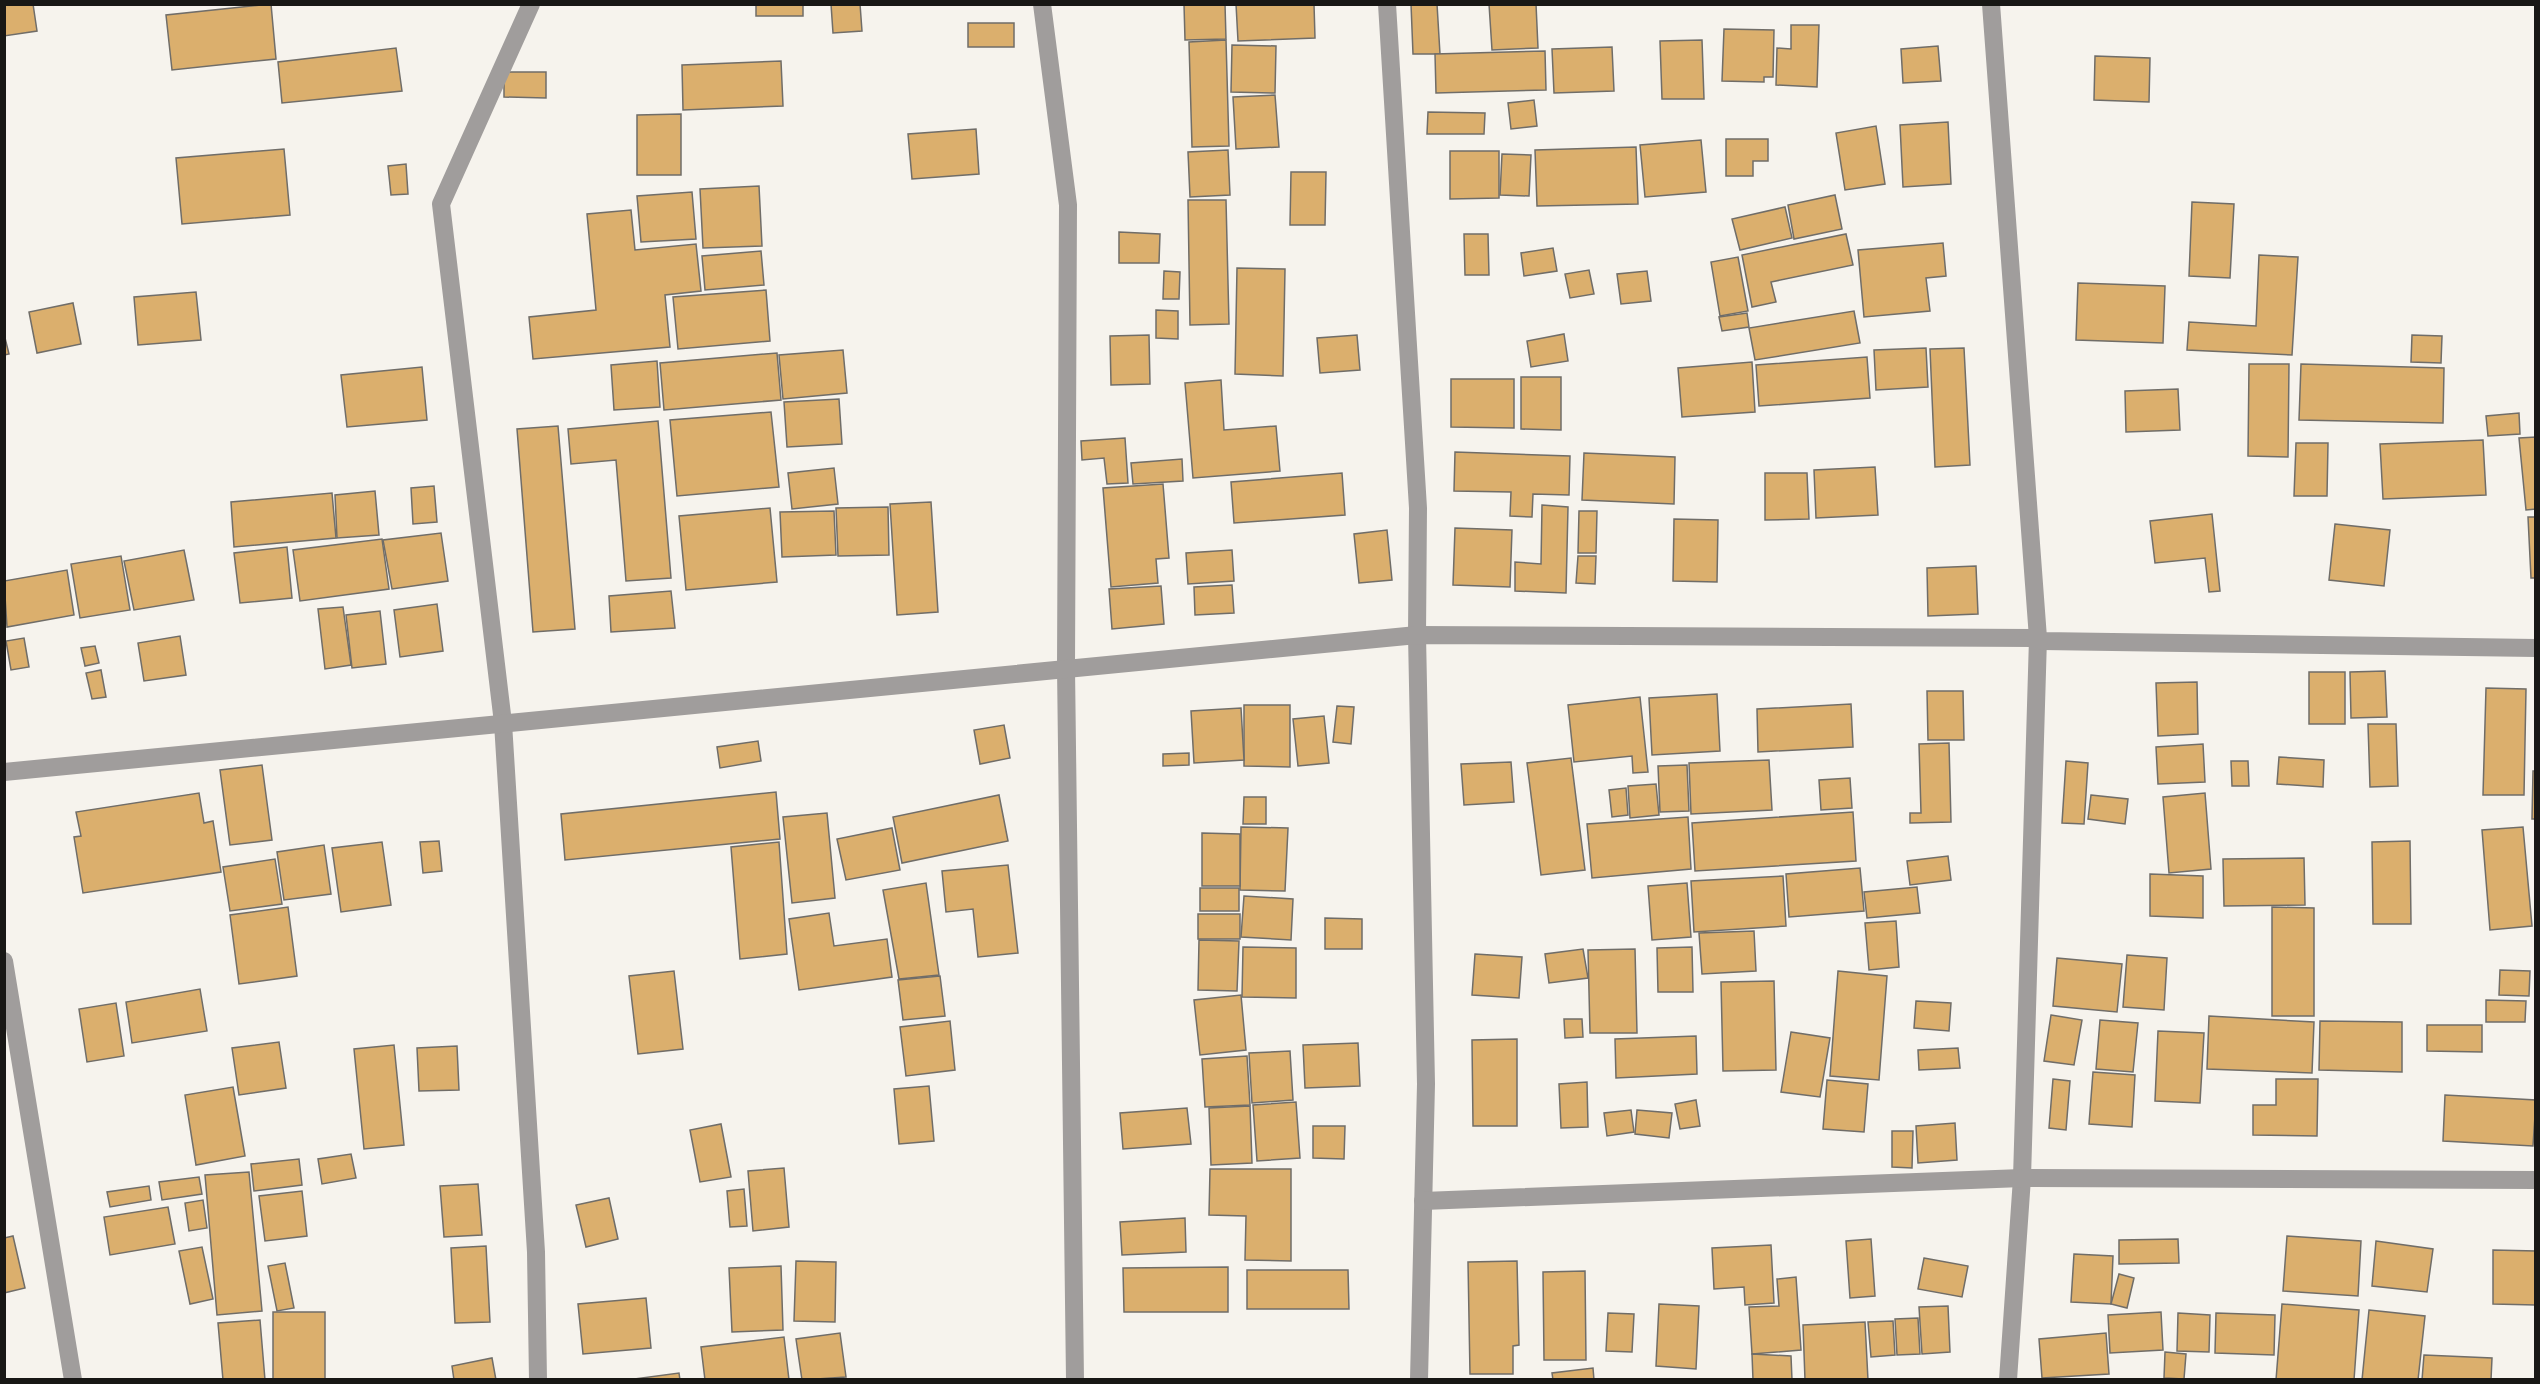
<svg xmlns="http://www.w3.org/2000/svg" width="2540" height="1384" viewBox="0 0 2540 1384" font-family="Rubik,sans-serif">
<rect width="100%" height="100%" fill="#f6f3ed"/>
<g fill="#dbaf6d" stroke="#706d68" stroke-width="1.5">
<path d="M4 4H33L37 31 4 36Z"/>
<path d="M271 4 276 59 172 70 166 15Z"/>
<rect x="756" y="4" width="47" height="12"/>
<path d="M831 4H860L862 31 833 33Z"/>
<path d="M1184 4H1225L1226 39 1185 40Z"/>
<path d="M1236 4H1314L1315 38 1238 41Z"/>
<path d="M1411 4H1437L1440 54H1413Z"/>
<path d="M1489 4H1536L1538 48 1492 50Z"/>
<rect x="968" y="23" width="46" height="24"/>
<path d="M1791 25H1819L1817 87 1776 85 1777 48 1791 49Z"/>
<path d="M1724 29 1774 30 1773 77H1764V82L1722 81Z"/>
<path d="M1226 40 1229 146 1192 147 1189 42Z"/>
<path d="M1702 40 1704 99H1662L1660 41Z"/>
<path d="M1232 45 1276 46 1275 93 1231 92Z"/>
<path d="M1938 46 1941 81 1903 83 1901 49Z"/>
<path d="M1612 47 1614 91 1554 93 1552 49Z"/>
<path d="M396 48 402 91 282 103 278 62Z"/>
<path d="M1545 51 1546 90 1436 93 1435 54Z"/>
<path d="M2095 56 2150 58 2149 102 2094 100Z"/>
<path d="M781 61 783 106 683 110 682 65Z"/>
<path d="M504 72H546V98L504 97Z"/>
<path d="M1275 95 1279 147 1236 149 1233 97Z"/>
<path d="M1534 100 1537 126 1511 129 1508 103Z"/>
<path d="M1428 112 1485 113 1484 134H1427Z"/>
<path d="M681 114V175H637V115Z"/>
<path d="M1948 122 1951 184 1903 187 1900 125Z"/>
<path d="M1876 126 1885 184 1845 190 1836 133Z"/>
<path d="M976 129 979 174 912 179 908 134Z"/>
<path d="M1726 139H1768V161H1753V176H1726Z"/>
<path d="M1701 140 1706 192 1645 197 1640 145Z"/>
<path d="M1636 147 1638 204 1537 206 1535 150Z"/>
<path d="M284 149 290 215 182 224 176 158Z"/>
<path d="M1228 150 1230 195 1190 197 1188 152Z"/>
<path d="M1450 151H1499V198L1450 199Z"/>
<path d="M1502 154 1531 155 1529 196 1500 195Z"/>
<path d="M406 164 408 194 391 195 388 166Z"/>
<path d="M1291 172H1326L1325 225H1290Z"/>
<path d="M759 186 762 246 703 248 700 189Z"/>
<path d="M692 192 696 239 641 242 637 196Z"/>
<path d="M1835 195 1842 229 1794 239 1788 205Z"/>
<path d="M1188 200H1226L1229 324 1190 325Z"/>
<path d="M2192 202 2234 204 2230 278 2189 276Z"/>
<path d="M1785 207 1792 238 1740 250 1732 219Z"/>
<path d="M631 210 635 250 696 244 701 291 665 295 670 347 533 359 529 317 596 310 587 214Z"/>
<path d="M1119 232 1160 234 1159 263H1119Z"/>
<path d="M1464 234H1488L1489 275H1465Z"/>
<path d="M1846 234 1853 265 1771 282 1776 302 1752 307 1742 255Z"/>
<path d="M1943 243 1946 276 1926 278 1930 311 1864 317 1858 250Z"/>
<path d="M1553 248 1557 271 1524 276 1521 253Z"/>
<path d="M761 251 764 285 705 290 702 256Z"/>
<path d="M2259 255 2298 257 2292 355 2187 350 2189 322 2256 326Z"/>
<path d="M1738 257 1748 311 1720 316 1711 262Z"/>
<path d="M1237 268 1285 269 1283 376 1235 374Z"/>
<path d="M1589 270 1594 294 1570 298 1565 274Z"/>
<path d="M1164 271 1180 272 1179 299H1163Z"/>
<path d="M1647 271 1651 301 1621 304 1617 274Z"/>
<path d="M2078 283 2165 286 2163 343 2076 340Z"/>
<path d="M766 290 770 341 678 349 673 297Z"/>
<path d="M196 292 201 340 138 345 134 297Z"/>
<path d="M73 303 81 344 37 353 29 312Z"/>
<path d="M1156 310 1178 311V339L1156 338Z"/>
<path d="M1854 311 1860 343 1755 360 1749 328Z"/>
<path d="M1747 313 1749 327 1722 331 1719 317Z"/>
<path d="M4 334 9 354 4 355Z"/>
<path d="M1564 334 1568 361 1531 367 1527 341Z"/>
<path d="M1149 335 1150 384 1111 385 1110 336Z"/>
<path d="M1357 335 1360 370 1320 373 1317 338Z"/>
<path d="M2412 335 2442 336 2441 363 2411 362Z"/>
<path d="M1926 348 1928 387 1876 390 1874 350Z"/>
<path d="M1964 348 1970 465 1935 467 1930 349Z"/>
<path d="M843 350 847 393 783 399 779 355Z"/>
<path d="M777 353 781 400 664 410 660 363Z"/>
<path d="M1867 357 1870 398 1759 406 1756 365Z"/>
<path d="M657 361 660 407 614 410 611 365Z"/>
<path d="M1752 362 1755 412 1682 417 1678 368Z"/>
<path d="M2249 364H2289L2288 457 2248 456Z"/>
<path d="M2301 364 2444 368 2443 423 2299 420Z"/>
<path d="M422 367 427 420 347 427 341 375Z"/>
<path d="M1521 377H1561V430L1521 429Z"/>
<path d="M1451 379H1514V428L1451 427Z"/>
<path d="M1221 380 1224 430 1276 426 1280 471 1193 478 1185 383Z"/>
<path d="M2178 389 2180 430 2126 432 2125 391Z"/>
<path d="M839 399 842 444 787 447 784 402Z"/>
<path d="M771 412 779 487 677 496 670 420Z"/>
<path d="M2519 413 2520 434 2488 436 2486 416Z"/>
<path d="M658 421 671 578 626 581 616 460 571 464 568 429Z"/>
<path d="M558 426 575 629 533 632 517 429Z"/>
<path d="M2536 437V509L2526 510 2519 438Z"/>
<path d="M1125 438 1128 483 1107 484 1104 458 1082 460 1081 441Z"/>
<path d="M2483 440 2486 495 2383 499 2380 444Z"/>
<path d="M2296 443H2328L2327 496H2294Z"/>
<path d="M1455 452 1570 456 1569 495 1533 494 1532 517 1510 516 1511 492 1454 491Z"/>
<path d="M1584 453 1675 457 1674 504 1582 500Z"/>
<path d="M1182 459 1183 481 1133 484 1131 463Z"/>
<path d="M1875 467 1878 515 1816 518 1814 470Z"/>
<path d="M834 468 838 504 792 509 788 473Z"/>
<path d="M1342 473 1345 515 1234 523 1231 482Z"/>
<path d="M1765 473H1807L1809 519 1765 520Z"/>
<path d="M1163 484 1169 558 1156 559 1158 583 1111 587 1103 488Z"/>
<path d="M434 486 437 522 413 524 411 488Z"/>
<path d="M375 491 379 535 337 538 335 495Z"/>
<path d="M332 493 336 538 234 547 231 502Z"/>
<path d="M931 502 938 612 897 615 890 504Z"/>
<path d="M1542 505 1568 507 1566 593 1515 591V562L1541 564Z"/>
<path d="M888 507 889 555 838 556 836 508Z"/>
<path d="M770 508 777 582 686 590 679 516Z"/>
<path d="M834 511 836 555 782 557 780 512Z"/>
<path d="M1579 511H1597L1596 553H1578Z"/>
<path d="M2212 514 2220 591 2209 592 2205 558 2155 563 2150 521Z"/>
<path d="M2528 517H2536V578H2531Z"/>
<path d="M1674 519 1718 520 1717 582 1673 581Z"/>
<path d="M2335 524 2390 530 2384 586 2329 580Z"/>
<path d="M1455 528 1512 530 1510 587 1453 585Z"/>
<path d="M1387 530 1392 580 1359 583 1354 534Z"/>
<path d="M441 533 448 581 392 589 383 540Z"/>
<path d="M382 539 389 589 300 601 293 550Z"/>
<path d="M287 547 292 598 240 603 234 553Z"/>
<path d="M184 550 194 600 134 610 124 561Z"/>
<path d="M1232 550 1234 581 1188 584 1186 553Z"/>
<path d="M121 556 130 610 80 618 71 564Z"/>
<path d="M1578 556H1596L1595 584 1576 583Z"/>
<path d="M1976 566 1978 614 1928 616 1927 568Z"/>
<path d="M67 570 74 615 7 627 4 581Z"/>
<path d="M1232 585 1234 613 1195 615 1194 587Z"/>
<path d="M1161 586 1164 624 1112 629 1109 589Z"/>
<path d="M671 591 675 628 611 632 609 596Z"/>
<path d="M437 604 443 651 400 657 394 610Z"/>
<path d="M343 607 351 665 325 669 318 609Z"/>
<path d="M380 611 386 664 352 668 346 615Z"/>
<path d="M180 636 186 675 144 681 138 643Z"/>
<path d="M24 638 29 667 11 670 6 641Z"/>
<path d="M95 646 99 663 85 666 81 648Z"/>
<path d="M101 670 106 697 92 699 86 673Z"/>
<path d="M2385 671 2387 717 2351 718 2350 672Z"/>
<rect x="2309" y="672" width="36" height="52"/>
<path d="M2197 682 2198 734 2158 736 2156 683Z"/>
<path d="M2486 688 2526 689 2524 795H2483Z"/>
<path d="M1927 691H1963L1964 740H1928Z"/>
<path d="M1717 694 1720 751 1652 755 1649 698Z"/>
<path d="M1640 697 1648 772 1633 773 1632 756 1574 762 1568 705Z"/>
<path d="M1851 704 1853 747 1758 752 1757 709Z"/>
<path d="M1244 705H1290V767L1244 766Z"/>
<path d="M1337 706 1354 707 1351 744 1333 742Z"/>
<path d="M1241 708 1244 760 1194 763 1191 711Z"/>
<path d="M1324 716 1329 763 1298 766 1293 719Z"/>
<path d="M2368 724H2396L2398 786 2370 787Z"/>
<path d="M1004 725 1010 758 980 764 974 730Z"/>
<path d="M758 741 761 761 720 768 717 747Z"/>
<path d="M1949 743 1951 822 1910 823V813H1921L1919 744Z"/>
<path d="M2203 744 2205 782 2158 784 2156 747Z"/>
<path d="M1189 753V765L1163 766V754Z"/>
<path d="M2279 757 2324 760 2323 787 2277 784Z"/>
<path d="M1571 758 1585 870 1541 875 1527 763Z"/>
<path d="M1769 760 1772 810 1691 814 1689 763Z"/>
<path d="M2066 761 2088 763 2084 824 2062 823Z"/>
<path d="M2231 761H2248L2249 786H2232Z"/>
<path d="M1511 762 1514 802 1464 805 1461 764Z"/>
<path d="M262 765 272 840 230 845 220 770Z"/>
<path d="M1687 765 1689 811 1660 812 1658 766Z"/>
<path d="M2533 771H2536V819H2532Z"/>
<path d="M1850 778 1852 808 1821 810 1819 780Z"/>
<path d="M1656 784 1659 815 1630 818 1628 786Z"/>
<path d="M1626 788 1628 815 1612 817 1609 790Z"/>
<path d="M776 792 780 839 565 860 561 814Z"/>
<path d="M199 793 204 823 213 821 221 872 83 893 74 837 81 836 76 812Z"/>
<path d="M2205 793 2211 869 2169 873 2163 797Z"/>
<path d="M999 795 1008 841 902 863 893 817Z"/>
<path d="M2091 795 2128 799 2125 824 2088 819Z"/>
<path d="M1244 797H1266V824H1243Z"/>
<path d="M1853 812 1856 861 1695 871 1692 823Z"/>
<path d="M827 813 835 898 792 903 783 817Z"/>
<path d="M1688 817 1691 869 1592 878 1587 824Z"/>
<path d="M1241 827 1288 828 1285 891 1240 890Z"/>
<path d="M2523 827 2532 926 2490 930 2482 830Z"/>
<path d="M892 828 900 870 846 880 837 839Z"/>
<path d="M1202 833 1240 834V886H1202Z"/>
<path d="M439 841 442 871 423 873 420 842Z"/>
<path d="M2410 841 2411 924H2373L2372 842Z"/>
<path d="M382 842 391 905 341 912 332 848Z"/>
<path d="M779 842 787 954 740 959 731 847Z"/>
<path d="M324 845 331 894 284 900 277 852Z"/>
<path d="M1948 856 1951 880 1910 885 1907 861Z"/>
<path d="M2304 858 2305 905 2224 906 2223 859Z"/>
<path d="M275 859 282 904 230 911 223 867Z"/>
<path d="M1008 865 1018 953 978 957 973 909 946 912 942 871Z"/>
<path d="M1860 868 1864 911 1789 917 1786 874Z"/>
<path d="M2150 874 2203 876V918L2150 916Z"/>
<path d="M1783 876 1786 926 1694 932 1691 881Z"/>
<path d="M926 883 939 975 899 979 883 890Z"/>
<path d="M1687 883 1691 937 1652 940 1648 886Z"/>
<path d="M1917 887 1920 913 1867 918 1864 892Z"/>
<rect x="1200" y="888" width="39" height="23"/>
<path d="M1244 896 1293 899 1291 940 1241 937Z"/>
<path d="M288 907 297 976 239 984 230 915Z"/>
<path d="M2272 907 2314 908V1016H2272Z"/>
<path d="M829 913 834 946 887 939 892 977 799 990 789 919Z"/>
<rect x="1198" y="914" width="42" height="25"/>
<path d="M1325 918 1362 919V949H1325Z"/>
<path d="M1896 921 1899 967 1869 970 1865 923Z"/>
<path d="M1754 931 1756 971 1702 974 1699 933Z"/>
<path d="M1199 940 1239 941 1237 991 1198 990Z"/>
<path d="M1243 947 1296 948V998L1242 997Z"/>
<path d="M1692 947 1693 992H1658L1657 948Z"/>
<path d="M1583 949 1588 978 1549 983 1545 954Z"/>
<path d="M1635 949 1637 1033H1590L1588 950Z"/>
<path d="M1475 954 1522 957 1519 998 1472 995Z"/>
<path d="M2127 955 2167 958 2164 1010 2123 1007Z"/>
<path d="M2057 958 2122 964 2117 1012 2053 1006Z"/>
<path d="M2500 970 2530 971 2529 996 2499 995Z"/>
<path d="M674 971 683 1049 638 1054 629 976Z"/>
<path d="M1838 971 1887 976 1879 1080 1830 1076Z"/>
<path d="M940 976 945 1016 903 1020 898 980Z"/>
<path d="M1774 981 1776 1070 1723 1071 1721 982Z"/>
<path d="M200 989 207 1031 132 1043 126 1002Z"/>
<path d="M1241 995 1246 1050 1200 1055 1194 1000Z"/>
<path d="M2486 1000 2526 1001 2525 1022H2486Z"/>
<path d="M1916 1001 1951 1003 1949 1031 1914 1028Z"/>
<path d="M116 1003 124 1056 87 1062 79 1009Z"/>
<path d="M2051 1015 2082 1020 2074 1065 2044 1061Z"/>
<path d="M2209 1016 2314 1022 2312 1073 2207 1069Z"/>
<path d="M1564 1019H1582L1583 1037 1565 1038Z"/>
<path d="M2100 1020 2138 1023 2133 1072 2096 1069Z"/>
<path d="M950 1021 955 1070 906 1076 900 1027Z"/>
<path d="M2320 1021 2402 1022V1072L2319 1070Z"/>
<path d="M2427 1025H2482V1052L2427 1051Z"/>
<path d="M2158 1031 2204 1033 2200 1103 2155 1101Z"/>
<path d="M1791 1032 1830 1038 1820 1097 1781 1092Z"/>
<path d="M1696 1036 1697 1074 1616 1078 1615 1039Z"/>
<path d="M1517 1039V1126H1473L1472 1040Z"/>
<path d="M279 1042 286 1088 239 1095 232 1048Z"/>
<path d="M1358 1043 1360 1086 1305 1088 1303 1045Z"/>
<path d="M394 1045 404 1145 364 1149 354 1049Z"/>
<path d="M457 1046 459 1090 419 1091 417 1048Z"/>
<path d="M1958 1048 1960 1068 1919 1070 1918 1050Z"/>
<path d="M1290 1051 1293 1100 1252 1103 1249 1053Z"/>
<path d="M1247 1056 1250 1105 1205 1107 1202 1059Z"/>
<path d="M2093 1072 2135 1075 2132 1127 2089 1124Z"/>
<path d="M2053 1079 2070 1081 2066 1130 2049 1128Z"/>
<path d="M2276 1079H2318L2317 1136 2253 1135V1105H2276Z"/>
<path d="M1827 1080 1868 1084 1864 1132 1823 1129Z"/>
<path d="M1587 1082 1588 1127 1561 1128 1559 1084Z"/>
<path d="M929 1086 934 1141 899 1144 894 1089Z"/>
<path d="M233 1087 245 1156 196 1165 185 1095Z"/>
<path d="M2445 1095 2536 1100 2533 1146 2443 1141Z"/>
<path d="M1696 1100 1700 1126 1680 1129 1675 1104Z"/>
<path d="M1296 1102 1300 1158 1257 1161 1253 1105Z"/>
<path d="M1250 1106 1252 1163 1211 1165 1209 1108Z"/>
<path d="M1187 1108 1191 1144 1123 1149 1120 1113Z"/>
<path d="M1631 1110 1634 1132 1607 1136 1604 1113Z"/>
<path d="M1637 1110 1672 1113 1669 1138 1635 1134Z"/>
<path d="M1955 1123 1957 1160 1918 1163 1916 1126Z"/>
<path d="M721 1124 731 1177 700 1182 690 1130Z"/>
<path d="M1313 1126H1345L1344 1159 1313 1158Z"/>
<path d="M1892 1131H1913L1912 1168 1892 1167Z"/>
<path d="M351 1154 356 1178 322 1184 318 1159Z"/>
<path d="M299 1159 302 1185 254 1191 251 1164Z"/>
<path d="M784 1168 789 1227 753 1231 748 1171Z"/>
<path d="M1210 1169H1291V1261L1245 1260 1246 1216 1209 1215Z"/>
<path d="M249 1172 262 1311 217 1315 205 1175Z"/>
<path d="M199 1177 202 1194 162 1200 159 1182Z"/>
<path d="M478 1184 482 1235 444 1237 440 1186Z"/>
<path d="M149 1186 151 1200 110 1207 107 1192Z"/>
<path d="M744 1189 747 1226 730 1227 727 1191Z"/>
<path d="M302 1191 307 1236 265 1241 259 1196Z"/>
<path d="M609 1198 618 1239 586 1247 576 1205Z"/>
<path d="M203 1200 207 1228 189 1231 185 1203Z"/>
<path d="M168 1207 175 1244 110 1255 104 1217Z"/>
<path d="M1185 1218 1186 1252 1122 1255 1120 1222Z"/>
<path d="M13 1236 25 1288 4 1293V1238Z"/>
<path d="M2287 1236 2361 1241 2358 1296 2283 1291Z"/>
<path d="M1871 1239 1875 1296 1850 1298 1846 1241Z"/>
<path d="M2178 1239 2179 1263 2119 1264V1240Z"/>
<path d="M2376 1241 2433 1249 2427 1292 2372 1286Z"/>
<path d="M1771 1245 1774 1303 1745 1305 1744 1287 1714 1289 1712 1248Z"/>
<path d="M486 1246 490 1322 455 1323 451 1248Z"/>
<path d="M202 1247 213 1299 190 1304 179 1251Z"/>
<path d="M2493 1250 2536 1251V1305L2493 1304Z"/>
<path d="M2074 1254 2113 1256 2111 1304 2071 1302Z"/>
<path d="M1924 1258 1968 1266 1962 1297 1918 1289Z"/>
<path d="M796 1261 836 1262 835 1322 794 1321Z"/>
<path d="M1517 1261 1519 1345 1513 1346V1374H1470L1468 1262Z"/>
<path d="M285 1263 294 1308 277 1311 268 1266Z"/>
<path d="M781 1266 783 1330 732 1332 729 1268Z"/>
<path d="M1228 1267V1312H1124L1123 1268Z"/>
<path d="M1247 1270H1348L1349 1309H1247Z"/>
<path d="M1585 1271 1586 1360H1544L1543 1272Z"/>
<path d="M2119 1274 2134 1278 2127 1308 2111 1304Z"/>
<path d="M1796 1277 1801 1350 1752 1354 1749 1307 1779 1306 1777 1279Z"/>
<path d="M646 1298 651 1348 583 1354 578 1304Z"/>
<path d="M1659 1304 1699 1306 1696 1369 1656 1366Z"/>
<path d="M2282 1304 2359 1310 2354 1380H2276Z"/>
<path d="M1948 1306 1950 1352 1922 1354 1919 1307Z"/>
<path d="M2369 1310 2425 1316 2418 1380H2362Z"/>
<rect x="273" y="1312" width="52" height="68"/>
<path d="M2161 1312 2163 1350 2110 1353 2108 1315Z"/>
<path d="M1608 1313 1634 1314 1632 1352 1606 1351Z"/>
<path d="M2178 1313 2210 1315 2209 1352 2177 1351Z"/>
<path d="M2216 1313 2275 1315 2274 1355 2215 1353Z"/>
<path d="M1918 1318 1920 1354 1897 1355 1895 1319Z"/>
<path d="M260 1320 265 1380H223L218 1323Z"/>
<path d="M1893 1321 1895 1355 1871 1357 1868 1322Z"/>
<path d="M1865 1322 1868 1380H1805L1803 1325Z"/>
<path d="M840 1333 846 1377 802 1380 796 1339Z"/>
<path d="M2106 1333 2109 1374 2042 1378 2039 1339Z"/>
<path d="M784 1337 789 1380H705L701 1347Z"/>
<path d="M2165 1352 2186 1354 2184 1379 2164 1378Z"/>
<path d="M1752 1354 1791 1356 1792 1380H1753Z"/>
<path d="M2424 1355 2492 1358 2491 1380H2422Z"/>
<path d="M492 1358 496 1380H454L452 1366Z"/>
<path d="M1593 1368 1594 1380H1553L1552 1373Z"/>
<path d="M679 1373 680 1380H635L634 1379Z"/>
</g>
<g fill="none" stroke-linecap="round" stroke-linejoin="round">
<g stroke="#a09d9c" stroke-width="18">
<path d="M531 4 441 204 503 723 536 1252 538 1380"/>
<path d="M1042 4 1068 205 1066 668 1075 1380"/>
<path d="M1387 4 1418 508 1417 635 1426 1084 1419 1380"/>
<path d="M1991 4 2038 638 2022 1178 2008 1380"/>
<path d="M4 772 1417 635 2038 638 2042 641 2536 648"/>
<path d="M4 961 73 1380"/>
<path d="M1423 1201 2022 1178 2536 1180"/>
</g>
</g>
<rect width="2540" height="1384" fill="none" stroke="#181715" stroke-width="12"/>
</svg>
